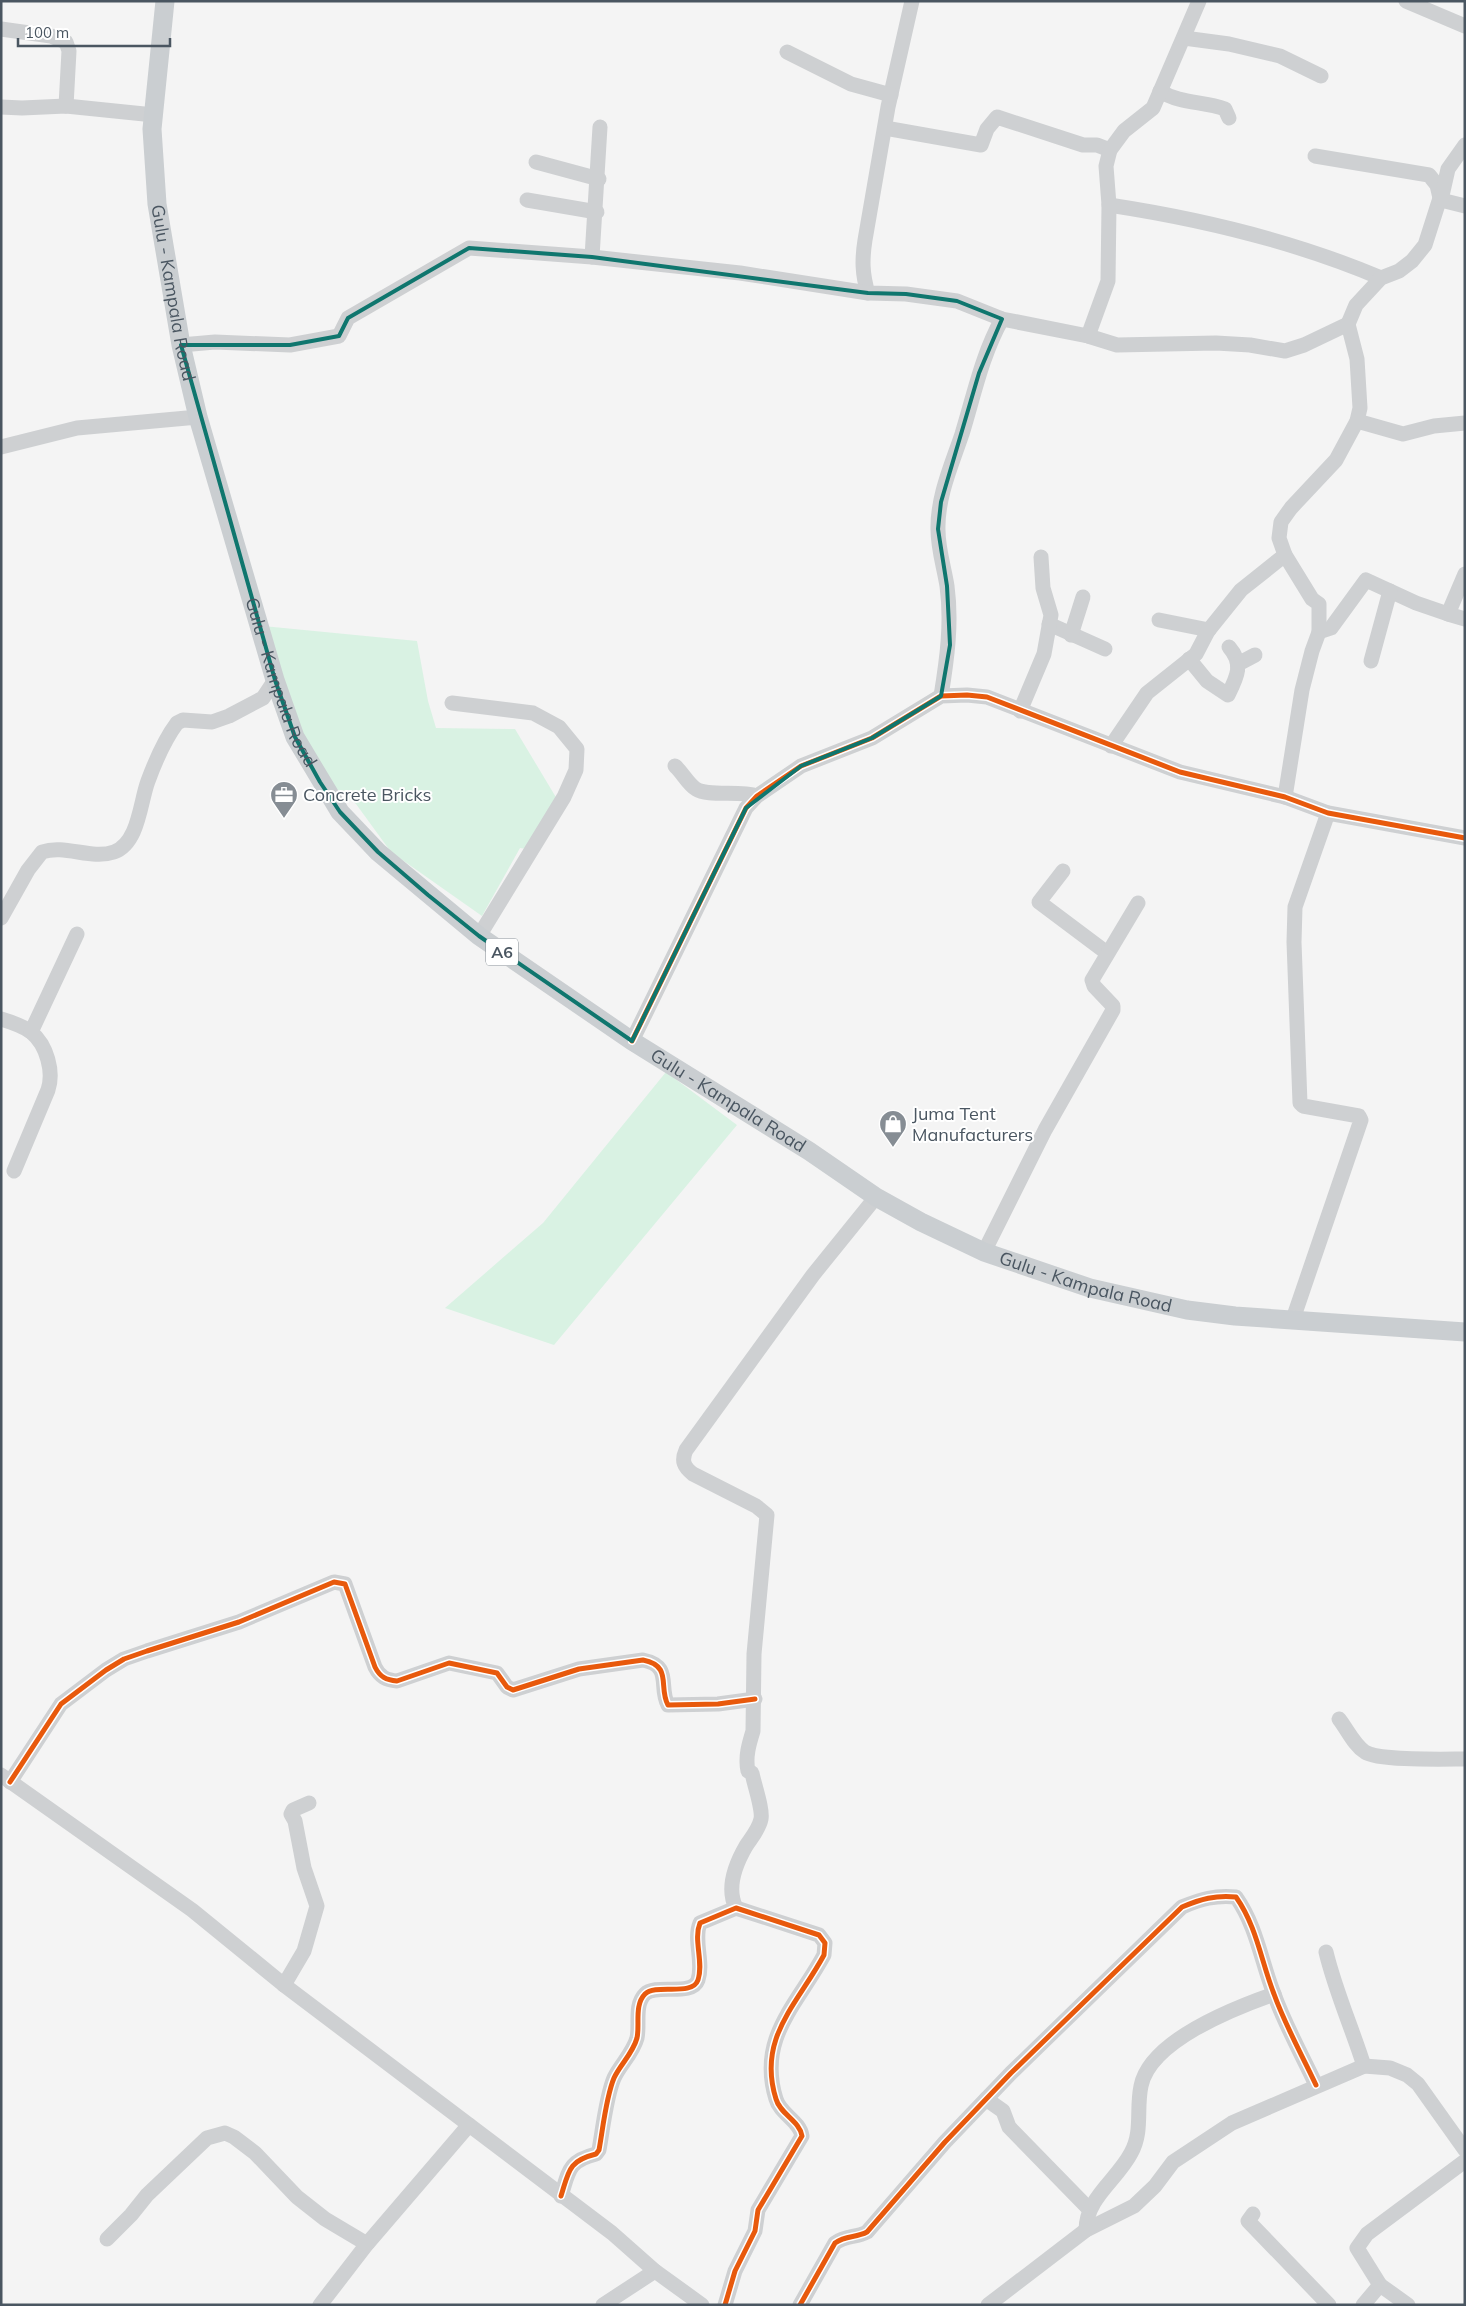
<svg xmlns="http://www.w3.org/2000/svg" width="1466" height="2306" viewBox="0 0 1466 2306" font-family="Mulish,sans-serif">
<rect width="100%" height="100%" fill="#f4f4f4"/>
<g fill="#d9f2e3">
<path d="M263 626 417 641 428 701 436 728 515 729 557 799 527 849 520 848 482 916 391 852 356 804 329 783 294 717Z"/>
<path d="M666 1072 737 1125 554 1345 445 1308 543 1223Z"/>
</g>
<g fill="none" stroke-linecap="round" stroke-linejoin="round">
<g stroke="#ced0d2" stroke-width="15">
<path d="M912 1 888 107 865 240C862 259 862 274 868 293L906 294 957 301 1002 319 1088 336 1117 345 1216 343 1250 345 1285 351 1304 345 1348 324"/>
<path d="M1406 1 1465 26"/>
<path d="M1 29 51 36 66 42 69 51 66 106"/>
<path d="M1184 38 1229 44 1280 56 1321 76"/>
<path d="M787 52 851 84 891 95"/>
<path d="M1160 91C1180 104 1203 101 1225 109L1229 118"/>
<path d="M1 107 22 108 66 106 154 115"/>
<path d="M885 128 981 145 987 129 997 117 1083 145H1097L1110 150"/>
<path d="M1315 156 1429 175 1437 185 1440 198"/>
<path d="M536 162 599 179"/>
<path d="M527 200 597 212"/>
<path d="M1441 200 1465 206"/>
<path d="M1109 205C1201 219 1294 241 1381 278"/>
<path d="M592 257 600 127"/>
<path d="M1088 336 1108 281 1109 205 1106 166 1110 150 1124 131 1153 108 1199 1"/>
<path d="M181 345 215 342 290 345 339 336 348 318 469 248 592 257 740 273 868 293"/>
<path d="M1357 421 1403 434 1434 426 1465 423"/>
<path d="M1 447 77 428 198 417"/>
<path d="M1448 614 1465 619"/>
<path d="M1159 620 1209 630"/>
<path d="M1049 624 1105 649"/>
<path d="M1319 632 1331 628 1366 580 1416 603 1448 614 1465 574"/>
<path d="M1071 635 1083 597"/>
<path d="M1189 659 1207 681 1228 695C1237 677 1244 664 1229 647"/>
<path d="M1371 661 1390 591"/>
<path d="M1238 664 1255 655"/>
<path d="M941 696C947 659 952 623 947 586 944 567 938 549 938 530 937 497 952 464 962 434 974 395 982 355 1002 319"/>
<path d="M452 703 533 713 559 727 577 749 576 770 564 797 479 936"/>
<path d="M1020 711 1044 654 1051 615 1043 588 1041 557"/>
<path d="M1111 746 1147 693 1196 654 1208 631 1241 590 1285 555"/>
<path d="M675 766C682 772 688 784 696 789 708 797 740 790 757 796"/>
<path d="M1285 797 1302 690 1312 651 1319 632V604L1312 599 1285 555 1279 538 1281 522 1291 508 1336 460 1357 421 1360 408 1357 359 1348 324 1356 305 1381 278 1399 271 1412 261 1425 245 1440 198 1441 200 1448 169 1465 145"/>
<path d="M1063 871 1039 902 1107 953"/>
<path d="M1 918 28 870 42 852C65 844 91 860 114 852 139 843 140 802 148 781 155 762 165 739 177 723L183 720 212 722 229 716 263 698 275 680"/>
<path d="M1 1019C11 1022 23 1026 31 1032 47 1045 54 1072 48 1090L14 1171"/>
<path d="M31 1032 77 934"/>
<path d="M632 1041 746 808 757 796 801 766 872 738 941 696 967 695 987 697 1180 772 1285 797 1328 813 1465 838"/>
<path d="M984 1252 1045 1130 1113 1010V1006L1094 986 1092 980 1138 903"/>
<path d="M1293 1319 1361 1120 1359 1116 1303 1106 1300 1103 1294 942 1295 907 1328 813"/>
<path d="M1339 1719C1347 1729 1354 1745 1365 1752 1378 1761 1446 1759 1465 1759"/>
<path d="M1 1775 192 1910 284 1985 612 2233 655 2271 702 2305"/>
<path d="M10 1782 61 1704 106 1670 124 1659 147 1651 239 1622 334 1582 345 1584 375 1667C380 1677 386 1680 397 1681L449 1663 497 1673 507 1687 513 1690 579 1669 643 1660C673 1666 658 1687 668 1705L718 1704 755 1699"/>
<path d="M736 1908C726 1888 735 1865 746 1846 752 1837 759 1829 761 1819 763 1809 754 1784 752 1773L748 1771C745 1757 749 1744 753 1731L754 1654 767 1515 756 1506 693 1474C684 1467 681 1461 686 1450L813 1275 876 1197"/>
<path d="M1326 1952C1335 1990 1352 2028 1364 2066"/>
<path d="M284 1985 304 1951 317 1906 304 1868 295 1821 291 1814 293 1810 309 1803"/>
<path d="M986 2099 1003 2111 1009 2127 1089 2209"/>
<path d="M561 2196C569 2171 568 2161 596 2154L599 2150C603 2128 606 2097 614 2078 620 2065 633 2053 637 2038 640 2025 634 2005 645 1994 656 1983 692 1997 698 1980 704 1962 693 1940 700 1923L736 1908 819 1935 825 1943 824 1955C797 2005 757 2038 776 2099 780 2114 800 2121 802 2136L758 2210 755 2231 735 2271 725 2305"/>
<path d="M1253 2214 1248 2221 1329 2305"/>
<path d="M1086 2230C1086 2198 1117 2180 1131 2153 1143 2132 1136 2109 1141 2086 1150 2041 1234 2008 1274 1994"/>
<path d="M107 2239 131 2215 147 2195 207 2138 225 2133 234 2137 255 2153 297 2197 325 2219 367 2244"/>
<path d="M1380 2285 1357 2248 1367 2234 1465 2161"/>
<path d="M320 2305 367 2244 469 2125"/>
<path d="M603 2305 655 2271"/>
<path d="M800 2305 835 2243C846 2235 856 2238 867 2232L945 2142 1011 2073 1182 1907C1201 1899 1215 1895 1236 1897 1257 1927 1261 1961 1274 1994 1285 2025 1302 2055 1316 2085"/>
<path d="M988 2305 1086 2230 1134 2206 1155 2186 1173 2162 1232 2123 1364 2066 1390 2068 1407 2075 1418 2084 1465 2150"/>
<path d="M1363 2305 1380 2285 1408 2305"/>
</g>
<path stroke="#caced1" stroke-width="19" id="s1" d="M165 1 152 129 157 204 181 345 198 417 275 680 295 737 340 812 378 852 479 936 632 1041 809 1151 876 1197 921 1222 984 1252 1090 1288 1187 1310 1235 1316 1465 1332"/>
<defs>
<g id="cycleway">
<path d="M632 1041 746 808 757 796 801 766 872 738 941 696 967 695 987 697 1180 772 1285 797 1328 813 1465 838"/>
<path d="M10 1782 61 1704 106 1670 124 1659 147 1651 239 1622 334 1582 345 1584 375 1667C380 1677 386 1680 397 1681L449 1663 497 1673 507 1687 513 1690 579 1669 643 1660C673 1666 658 1687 668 1705L718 1704 755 1699"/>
<path d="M561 2196C569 2171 568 2161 596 2154L599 2150C603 2128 606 2097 614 2078 620 2065 633 2053 637 2038 640 2025 634 2005 645 1994 656 1983 692 1997 698 1980 704 1962 693 1940 700 1923L736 1908 819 1935 825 1943 824 1955C797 2005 757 2038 776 2099 780 2114 800 2121 802 2136L758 2210 755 2231 735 2271 725 2305"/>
<path d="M800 2305 835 2243C846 2235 856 2238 867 2232L945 2142 1011 2073 1182 1907C1201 1899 1215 1895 1236 1897 1257 1927 1261 1961 1274 1994 1285 2025 1302 2055 1316 2085"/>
</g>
</defs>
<use href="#cycleway" stroke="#fff" stroke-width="8"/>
<use href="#cycleway" stroke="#e8590c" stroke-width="5"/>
</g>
<path fill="none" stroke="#0f766e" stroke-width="4" stroke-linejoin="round" d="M469 248 592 257 868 293 906 294 957 301 1002 319 979 373 941 502 938 529 947 586 950 645 941 696 872 738 801 766 746 808 632 1041 479 936 428 895 378 852 340 812 320 782 295 737 275 680 181 345H290L339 336 348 318Z"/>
<defs>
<symbol id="office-pin" viewBox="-11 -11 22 30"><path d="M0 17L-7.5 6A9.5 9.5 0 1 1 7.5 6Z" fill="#868d94" stroke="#fff"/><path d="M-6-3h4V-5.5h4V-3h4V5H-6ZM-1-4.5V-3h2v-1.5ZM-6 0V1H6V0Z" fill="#fff"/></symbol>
<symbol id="shop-pin" viewBox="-11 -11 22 30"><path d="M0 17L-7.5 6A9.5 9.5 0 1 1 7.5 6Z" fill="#868d94" stroke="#fff"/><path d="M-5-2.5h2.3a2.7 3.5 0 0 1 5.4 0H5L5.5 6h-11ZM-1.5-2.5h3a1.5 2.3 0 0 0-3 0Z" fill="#fff"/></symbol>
</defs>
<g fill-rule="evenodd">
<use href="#office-pin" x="268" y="779" width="32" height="43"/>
<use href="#shop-pin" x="877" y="1108" width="32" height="43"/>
</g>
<g text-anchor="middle" stroke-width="4" stroke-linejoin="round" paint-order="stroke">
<rect fill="#fff" stroke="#808990" stroke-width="1" x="486" y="938.5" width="32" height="27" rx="4"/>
<g font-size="16" font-weight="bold" fill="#4a5661">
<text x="502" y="958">A6</text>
</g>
<g font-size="18" fill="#4a5661" stroke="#fff">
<text dy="6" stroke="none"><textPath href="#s1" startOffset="294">Gulu - Kampala Road</textPath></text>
<text dy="6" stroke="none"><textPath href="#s1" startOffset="699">Gulu - Kampala Road</textPath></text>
<text dy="6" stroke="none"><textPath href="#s1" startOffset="1328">Gulu - Kampala Road</textPath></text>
<text dy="6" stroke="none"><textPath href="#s1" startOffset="1732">Gulu - Kampala Road</textPath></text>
</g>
<g font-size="18" fill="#4a5661" stroke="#fff" text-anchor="start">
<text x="303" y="801">Concrete Bricks</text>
<text x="912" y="1120">Juma Tent<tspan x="912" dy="21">Manufacturers</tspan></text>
</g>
</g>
<rect width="1466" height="2306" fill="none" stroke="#4a5661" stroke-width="5"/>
<path d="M18 38v8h152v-8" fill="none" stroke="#4a5661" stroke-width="2.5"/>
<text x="25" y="38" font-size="15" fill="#4a5661" stroke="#ffffff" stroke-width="4" paint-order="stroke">100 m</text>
</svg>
